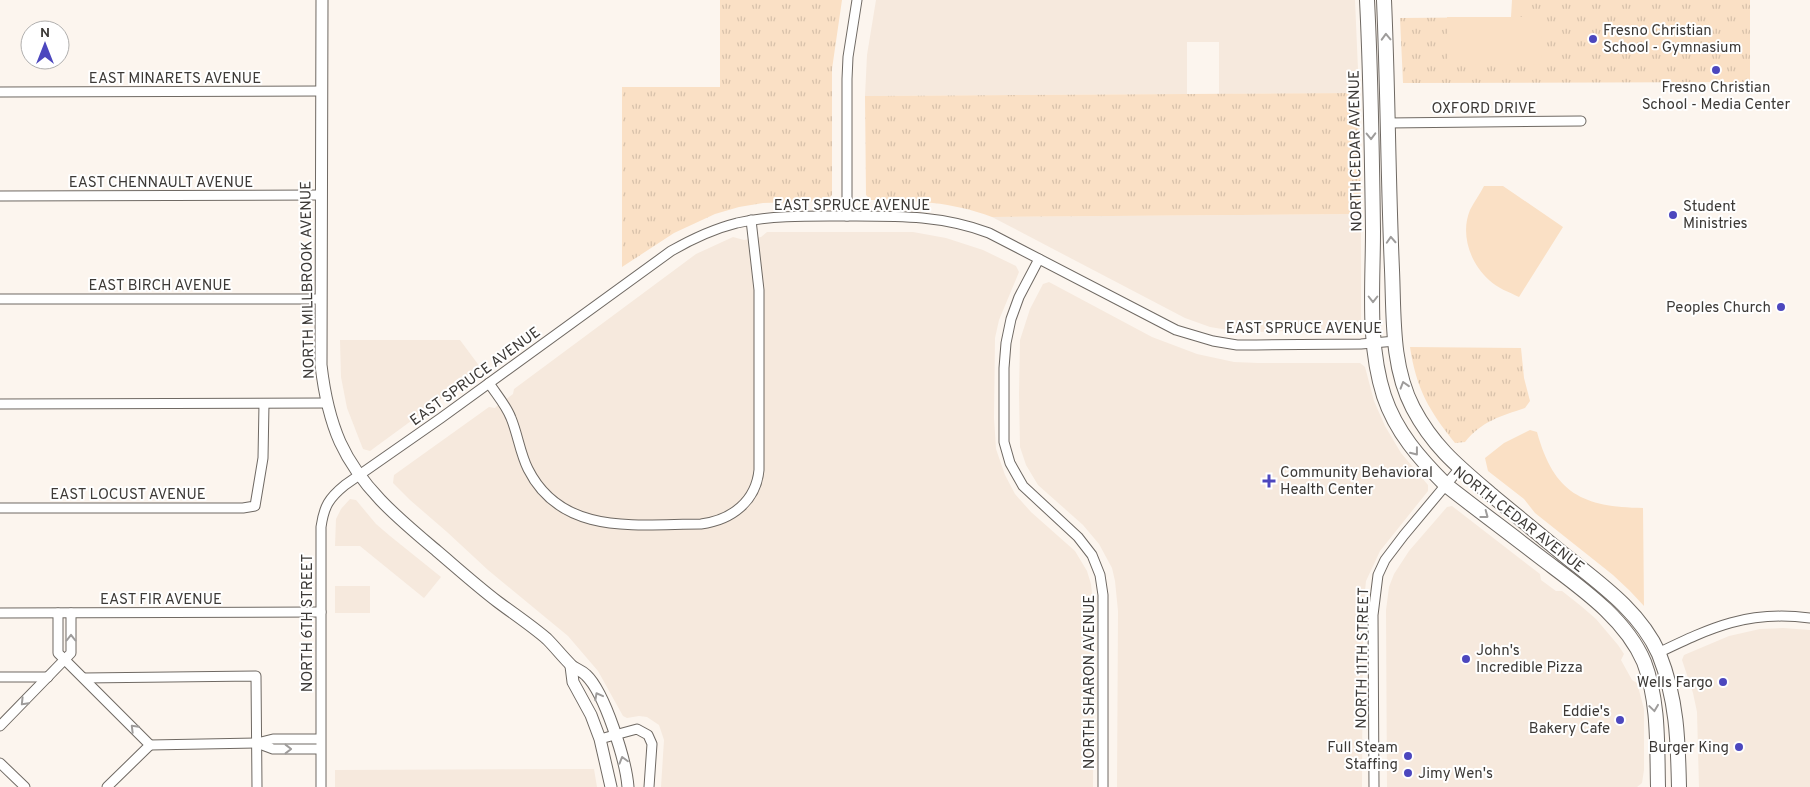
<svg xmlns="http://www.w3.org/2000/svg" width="1810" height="787" viewBox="0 0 1810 787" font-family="Overpass,sans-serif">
<defs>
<pattern id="grass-tufts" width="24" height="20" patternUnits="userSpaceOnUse" patternTransform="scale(1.25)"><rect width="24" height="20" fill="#fae0c5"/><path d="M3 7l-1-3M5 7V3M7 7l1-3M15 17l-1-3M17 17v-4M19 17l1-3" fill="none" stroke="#d7c1aa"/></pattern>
</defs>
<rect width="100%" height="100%" fill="#fcf5ee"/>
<g fill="#f6e9dd">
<path d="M876 0H1355L1359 93 1219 94V42H1187V94L865 96 867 55Z"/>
<path d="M1361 214V323L1356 329 1254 332 1234 331 1210 327 1185 318 992 217Z"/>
<path d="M767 232H913L946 238 983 250 1016 266 1019 272 999 320 995 338 994 418 996 449 1005 475 1015 494 1031 512 1075 551 1087 571 1091 584 1094 611 1093 787H661L664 740 659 725 647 717 639 716 627 718 623 716 598 671 568 636 488 570 447 532 410 500 393 483 394 475 489 407 495 408 497 406 513 394 514 389 696 254 733 237 744 240 761 237Z"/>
<path d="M1049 282 1152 337 1197 354 1234 362 1258 363H1360L1365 367 1374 401 1385 426 1401 453 1428 485V491L1380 551 1366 581 1363 610 1362 787H1117L1118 611 1115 581 1112 568 1099 544 1083 525 1038 485 1026 465 1020 447 1019 394 1020 340 1030 309 1043 284Z"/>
<path d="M340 340H460L480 367 468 375 467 380 370 451 363 449 347 408 341 377Z"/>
<path d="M350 499 356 500 376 524 390 536 441 577 424 598 360 546H335L336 519 341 509Z"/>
<path d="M1452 506 1540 574 1541 580 1556 591H1562L1581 606 1596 619 1618 645 1624 654 1621 660 1632 680 1637 683 1644 709V770L1642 783 1637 787H1387L1386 610 1389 587 1394 574 1409 551 1447 507Z"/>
<rect x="335" y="586" width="35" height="27"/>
<path d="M1783 628 1810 630V787H1699L1697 712 1693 693 1682 660 1684 655 1729 636 1760 629Z"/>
<path d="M594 769 597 787H335V770Z"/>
</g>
<g fill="url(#grass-tufts)">
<path d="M720 0H842L832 69V195L826 201 763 203 739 207 715 214 674 233 622 267V87H720Z"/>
<path d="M1512 0H1750V82L1403 83 1400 18 1511 17Z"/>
<path d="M1359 93 1361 214 992 217C952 202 914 200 871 200L866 195 865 96Z"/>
<path d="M1410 347 1521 348 1524 378 1530 401 1525 408C1501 416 1482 421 1465 442L1455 443C1429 411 1416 388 1410 347Z"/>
</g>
<g fill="#fae0c5">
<path d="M1447 17H1541L1542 65 1447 64Z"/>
<path d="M1484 186H1503L1563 227 1519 297C1509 292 1497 288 1489 280 1470 263 1460 234 1470 210 1474 202 1480 194 1484 186Z"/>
<path d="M1530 430 1537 432C1554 494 1583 507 1643 508L1644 606 1630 591 1613 575 1535 513 1524 499 1488 471 1485 458 1504 443Z"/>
</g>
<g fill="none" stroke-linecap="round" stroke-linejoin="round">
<defs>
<g id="minor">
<path d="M0 92 321 91"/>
<path d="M1388 123 1581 121"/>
<path d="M0 196 321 195"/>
<path d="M847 216V79L848 57 857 0"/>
<path d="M1039 259 1019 297 1011 319 1006 343 1004 368V442L1010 463 1023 486 1078 537 1092 555 1100 575 1103 595V787"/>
<path d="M0 299H321"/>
<path d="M489 383C496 394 506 405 511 418 518 435 520 453 528 469 562 537 638 524 701 524 732 520 756 501 759 470V290L751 220"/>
<path d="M0 404 327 403"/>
<path d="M0 508H243L255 506 263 458 264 404"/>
<path d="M0 613 321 612"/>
<path d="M58 613V653L150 745 107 787"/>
<path d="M1658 653C1712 627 1748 610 1810 618"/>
<path d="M0 677H48"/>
<path d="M84 678 256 676 257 787"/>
<path d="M0 726 71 653V613"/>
<path d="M600 739 637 729 648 735 652 744 649 787"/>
<path d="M257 743 273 749H320"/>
<path d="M150 745 257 743 273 739H320"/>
<path d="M0 763 25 787"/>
<path d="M321 787V527C324 506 329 498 345 485L441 418 671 251C692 239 713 229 737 223 773 215 810 216 847 216 897 216 941 215 989 233L1176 330 1213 341 1237 345H1256L1361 344 1396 341"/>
<path d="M1374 787 1373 615 1378 575 1385 560 1404 535 1460 468"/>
</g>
<g id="tertiary">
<path d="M322 0 321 365C324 391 329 417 340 442 361 488 399 519 437 551 457 568 477 586 498 602 514 614 532 626 547 639 555 647 562 656 570 664 574 669 581 670 586 675 605 693 626 761 628 787"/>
<path d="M571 666 573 682 591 715 600 739 611 787"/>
</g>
<g id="secondary">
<path d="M1367 0C1371 77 1372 154 1373 231 1373 286 1367 343 1384 396 1396 432 1420 459 1446 485 1478 510 1509 533 1540 557 1578 586 1625 617 1644 662 1659 701 1657 746 1658 787"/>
<path d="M1384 0C1388 90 1388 180 1392 270 1394 316 1391 366 1413 408 1434 448 1460 468 1494 497 1517 516 1540 535 1563 554 1599 583 1640 611 1659 654 1677 699 1678 740 1679 787"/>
</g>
</defs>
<use href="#minor" stroke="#6f6963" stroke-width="11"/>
<use href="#tertiary" stroke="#6f6963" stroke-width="13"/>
<use href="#secondary" stroke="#6f6963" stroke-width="16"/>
<use href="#minor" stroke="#fff" stroke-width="9"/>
<use href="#tertiary" stroke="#fff" stroke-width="11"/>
<use href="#secondary" stroke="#fff" stroke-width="14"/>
</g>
<defs><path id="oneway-chevron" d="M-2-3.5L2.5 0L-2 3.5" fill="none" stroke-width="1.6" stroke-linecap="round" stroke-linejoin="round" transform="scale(1.25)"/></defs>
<g stroke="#9e9c9b">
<use href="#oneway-chevron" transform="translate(1386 37) rotate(-92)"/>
<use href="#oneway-chevron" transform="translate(1371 136) rotate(89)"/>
<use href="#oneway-chevron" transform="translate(1391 240) rotate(-93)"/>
<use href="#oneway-chevron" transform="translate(1373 299) rotate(90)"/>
<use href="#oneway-chevron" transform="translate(1404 385) rotate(-107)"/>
<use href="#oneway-chevron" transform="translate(1415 452) rotate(52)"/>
<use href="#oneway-chevron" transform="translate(1485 515) rotate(37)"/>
<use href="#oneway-chevron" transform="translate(71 638) rotate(-90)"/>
<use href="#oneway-chevron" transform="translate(598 696) rotate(-118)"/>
<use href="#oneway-chevron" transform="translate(24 702) rotate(134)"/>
<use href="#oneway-chevron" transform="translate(1654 708) rotate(82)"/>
<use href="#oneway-chevron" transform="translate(134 728) rotate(-135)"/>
<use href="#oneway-chevron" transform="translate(288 749)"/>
<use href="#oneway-chevron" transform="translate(623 760) rotate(-106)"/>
</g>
<g fill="#4c47be" stroke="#fff" stroke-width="2">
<circle cx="1593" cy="39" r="5"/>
<circle cx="1716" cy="70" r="5"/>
<circle cx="1673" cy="215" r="5"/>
<circle cx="1781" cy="307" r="5"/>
<path d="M1266.5 473.5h5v5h5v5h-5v5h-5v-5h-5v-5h5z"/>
<circle cx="1466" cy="659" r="5"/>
<circle cx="1723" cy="682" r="5"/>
<circle cx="1620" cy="720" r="5"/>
<circle cx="1739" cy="747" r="5"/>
<circle cx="1408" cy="756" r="5"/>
<circle cx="1408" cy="773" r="5"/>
</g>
<g text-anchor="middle" stroke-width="4" stroke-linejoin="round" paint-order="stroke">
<g font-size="15" fill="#3d3a37" stroke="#fff" text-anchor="start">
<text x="1603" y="35">Fresno Christian<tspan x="1603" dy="17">School - Gymnasium</tspan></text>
<text x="1716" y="92" text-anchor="middle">Fresno Christian<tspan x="1716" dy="17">School - Media Center</tspan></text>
<text x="1683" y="211">Student<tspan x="1683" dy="17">Ministries</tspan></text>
<text x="1771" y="312" text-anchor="end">Peoples Church</text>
<text x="1280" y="477">Community Behavioral<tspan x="1280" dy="17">Health Center</tspan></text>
<text x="1476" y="655">John's<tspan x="1476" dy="17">Incredible Pizza</tspan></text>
<text x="1713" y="687" text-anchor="end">Wells Fargo</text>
<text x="1610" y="716" text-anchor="end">Eddie's<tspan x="1610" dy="17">Bakery Cafe</tspan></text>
<text x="1398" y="752" text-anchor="end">Full Steam<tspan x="1398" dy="17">Staffing</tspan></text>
<text x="1729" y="752" text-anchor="end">Burger King</text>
<text x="1418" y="778">Jimy Wen's</text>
</g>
<g font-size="15" fill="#3d3a37" stroke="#fff">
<text x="175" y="83">EAST MINARETS AVENUE</text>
<text x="1484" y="113">OXFORD DRIVE</text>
<text transform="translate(1355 151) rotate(-91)" y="5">NORTH CEDAR AVENUE</text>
<text x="161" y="187">EAST CHENNAULT AVENUE</text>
<text x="852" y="210">EAST SPRUCE AVENUE</text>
<text transform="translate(307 280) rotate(-91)" y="5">NORTH MILLBROOK AVENUE</text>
<text x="160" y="290">EAST BIRCH AVENUE</text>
<text x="1304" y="333">EAST SPRUCE AVENUE</text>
<text transform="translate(475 376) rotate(-36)" y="5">EAST SPRUCE AVENUE</text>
<text x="128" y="499">EAST LOCUST AVENUE</text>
<text transform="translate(1519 519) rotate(38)" y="5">NORTH CEDAR AVENUE</text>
<text x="161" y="604">EAST FIR AVENUE</text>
<text transform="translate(307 623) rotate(-90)" y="5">NORTH 6TH STREET</text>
<text transform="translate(1362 658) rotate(-89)" y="5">NORTH 11TH STREET</text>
<text transform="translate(1089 682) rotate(-90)" y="5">NORTH SHARON AVENUE</text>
</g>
</g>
<g transform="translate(45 45)"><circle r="24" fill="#ffffff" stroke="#b1b0af"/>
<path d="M0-4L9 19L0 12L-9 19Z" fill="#4c47be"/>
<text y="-8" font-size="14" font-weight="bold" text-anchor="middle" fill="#3d3a37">N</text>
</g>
</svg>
